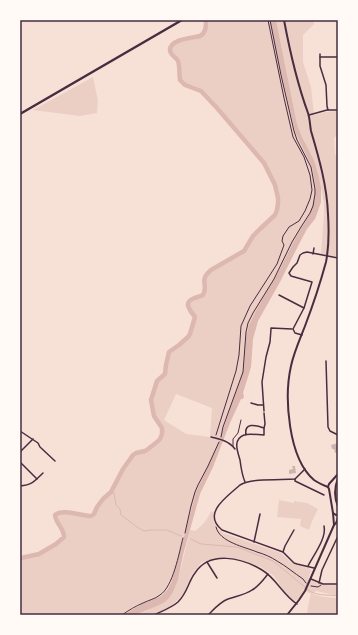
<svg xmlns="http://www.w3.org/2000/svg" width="358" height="635" viewBox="0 0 358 635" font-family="Commissioner,sans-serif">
<rect width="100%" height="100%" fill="#f7e1d7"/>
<g fill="#ebcfc5" fill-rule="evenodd">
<path d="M208 20H270L285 89 295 132 310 162 313 170 316 189V195L314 207 310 214 296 237 279 271 273 284 257 309 246 338 245 369 224 427 219 443 196 492 176 565 170 583 165 591 160 595 133 607 122 615H20V562L21 558 39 554 56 544 64 537C64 527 56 524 55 515 64 506 86 521 93 515 96 513 97 508 99 505 103 500 108 496 111 491 113 489 114 486 116 483 120 473 125 462 133 454 136 451 141 452 145 451 150 450 156 444 159 440 167 428 158 425 154 415 151 406 151 401 154 391 155 388 156 383 158 380 160 378 163 377 165 374L166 365 169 352 179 345 188 337 190 334 195 317 188 306V303L193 299 203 295C209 284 198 281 211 270L244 251 253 236 261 228 275 215 277 210 278 203V198L275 185 264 163 217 108 201 91 185 85 180 80C179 74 180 66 177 61 176 57 170 56 170 50 170 39 192 38 200 36 206 33 207 26 208 20ZM176 394 212 408 210 437 186 434 164 420Z"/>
<path d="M276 20H312L314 22V24L303 35V62L311 87 314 115 325 112 336 111 337 135 334 138 335 154 338 157V257L321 254 324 214V204L319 177 314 160 302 137 297 124Z"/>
<path d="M93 77 98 101 97 113 80 116 33 110Z"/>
<path d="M279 500 294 503V501L307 503 318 509 312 521 309 530 300 526 301 519 277 517Z"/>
<path d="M211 511 213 512C213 521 215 527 223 533L281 553 293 564 309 568 311 571 308 579C319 584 326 586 338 585V596L316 591 312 594 324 597 338 598V615H307L308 606 311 594 305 591 298 600 295 601 286 594 274 576 261 567 237 559 223 557 212 559 201 563 192 574 185 591 179 599 169 607 151 615H135L146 611 170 597 178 580 190 530 195 531C203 525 207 520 211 511Z"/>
</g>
<path fill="#dcb8b0" d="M270 20H276L297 124 302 137 314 160 319 177 321 188V202L318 211 315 219 307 229 299 244 280 282 258 321 253 339 251 367 243 393 244 396 243 399H241L230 423 213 467 200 494 183 555 178 580 173 592 170 597 165 602 157 606 135 615H123L142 604 161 596 167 590 171 583 178 559 196 492 219 443 224 427 244 369 246 338 249 325 257 309 279 271 296 237 310 214 315 200 316 189 312 167 295 132 280 68Z"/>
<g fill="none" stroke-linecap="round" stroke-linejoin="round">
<g stroke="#dcb8b0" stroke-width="1">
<path d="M110 492 114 493 116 505 120 509 121 515 137 527 144 531 150 530H167L181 536"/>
<path d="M191 539 201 544 237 547 273 561 305 587"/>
<path d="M307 589C316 597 327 594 338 596"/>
</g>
<path stroke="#dcb8b0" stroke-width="4.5" d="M20 560 21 558 39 554 56 544 64 537C64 528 56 524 55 515 63 508 81 516 91 516L94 514 97 507 103 499 111 492 123 469 133 455 136 453 145 451 148 449 157 442 160 439 162 434V428L154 416 151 400 157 381 165 374 166 365 169 352 179 345 188 337 190 334 195 317C193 314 190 311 189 308 184 299 197 298 203 295 209 284 198 281 211 270L244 251 253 236 261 228 275 215 277 210 278 203V198L275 185 264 163 217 108 201 91 185 85 180 80C179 74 180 66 178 61 176 57 170 55 170 50 170 39 192 38 200 36 206 33 206 26 206 20"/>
</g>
<g fill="#ccb4b1">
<path d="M338 443V452L335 453 334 449H332L331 445Z"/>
<path d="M292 466H295L296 473 289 474V470L293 469Z"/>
</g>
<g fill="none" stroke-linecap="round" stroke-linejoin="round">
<g stroke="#4a2c40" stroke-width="1">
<path d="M216 435 236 371 239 355 241 326 250 306 277 264 284 245 282 241 283 236 289 227 299 221 305 211 310 199 312 190 310 175 304 157 293 137 284 98 268 20"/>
<path d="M221 437 223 427 243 372 244 359 246 332 248 323 253 313 274 279 292 242 301 227 310 213 313 206 315 194V189L311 167 297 140 294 131 281 75 270 20"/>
<path d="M216 527C219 542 245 547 257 552 264 554 271 557 277 561 286 566 294 573 303 579L306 583"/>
<path d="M185 533 191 506 195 492 198 485 208 466 219 442"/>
<path d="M311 586 318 587 321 585"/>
<path d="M122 615C129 610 136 606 143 603 149 600 155 599 160 595 173 587 179 553 183 538"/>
</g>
<path stroke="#4a2c40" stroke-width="1" d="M233 446V439L238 433 241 420"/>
<g stroke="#4a2c40" stroke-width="1.5">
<path d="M320 54V66L326 85 327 106 328 110"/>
<path d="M320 57H338"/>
<path d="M309 115 327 110H338"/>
<path d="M313 254 314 248"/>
<path d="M279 295 304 308"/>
<path d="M302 335 295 333 293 329 304 308 312 282 291 276 289 273 293 267 297 263 300 255 303 253 307 252 338 258"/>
<path d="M326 361 328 427 330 431 338 435"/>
<path d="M251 403 258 405H263"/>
<path d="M264 411 262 382 266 357 270 342 271 329V328L292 329"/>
<path d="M264 428 265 424 264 413"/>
<path d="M20 431 38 443 40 447 55 461"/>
<path d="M211 437C220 439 229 441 235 449"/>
<path d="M20 452 33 439"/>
<path d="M20 462 37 479"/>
<path d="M305 469 295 479C280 480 252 478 240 485 228 496 201 513 222 530L283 552 294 563 297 564 314 568"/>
<path d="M295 479V481L324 495"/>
<path d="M245 482C242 475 241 468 240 460 238 452 232 440 244 435 250 433 258 435 264 435V428C255 425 244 422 246 435"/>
<path d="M20 486C32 485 35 481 43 473"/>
<path d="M254 542 260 514"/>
<path d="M283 552 285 546 294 530"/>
<path d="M207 562 217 578"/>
<path d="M308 566C313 556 327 538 324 526"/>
<path d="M311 579 323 584H338"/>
<path d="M319 583 322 570 338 536"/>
<path d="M154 615C162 611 171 608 178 602 188 592 188 582 195 573 210 550 242 558 262 570 276 578 282 594 297 604"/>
<path d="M208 615C214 609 220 602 228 599 236 596 245 595 252 590 259 586 263 580 268 574"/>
</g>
<g stroke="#4a2c40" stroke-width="2">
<path d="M284 20C290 52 297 83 308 113 310 119 310 126 311 131 319 158 327 186 328 214 329 230 329 247 326 262 320 284 313 305 305 326 300 339 294 352 291 366 284 397 288 458 314 480 318 483 323 485 328 487"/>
<path d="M338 478C334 488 334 497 338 507"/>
<path d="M328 487 329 489 333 513 334 525"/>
<path d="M328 487 329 484 338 474"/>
<path d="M333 513 336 515H338"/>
<path d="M287 615 299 600 305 591 334 525 336 523 338 518"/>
</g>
<path stroke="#4a2c40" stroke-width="2.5" d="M20 114 182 20"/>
</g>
<rect width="358" height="635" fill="none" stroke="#fffaf5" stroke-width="42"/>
<rect x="21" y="21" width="316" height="593" fill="none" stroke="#4a2c40" stroke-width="1.5"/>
</svg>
